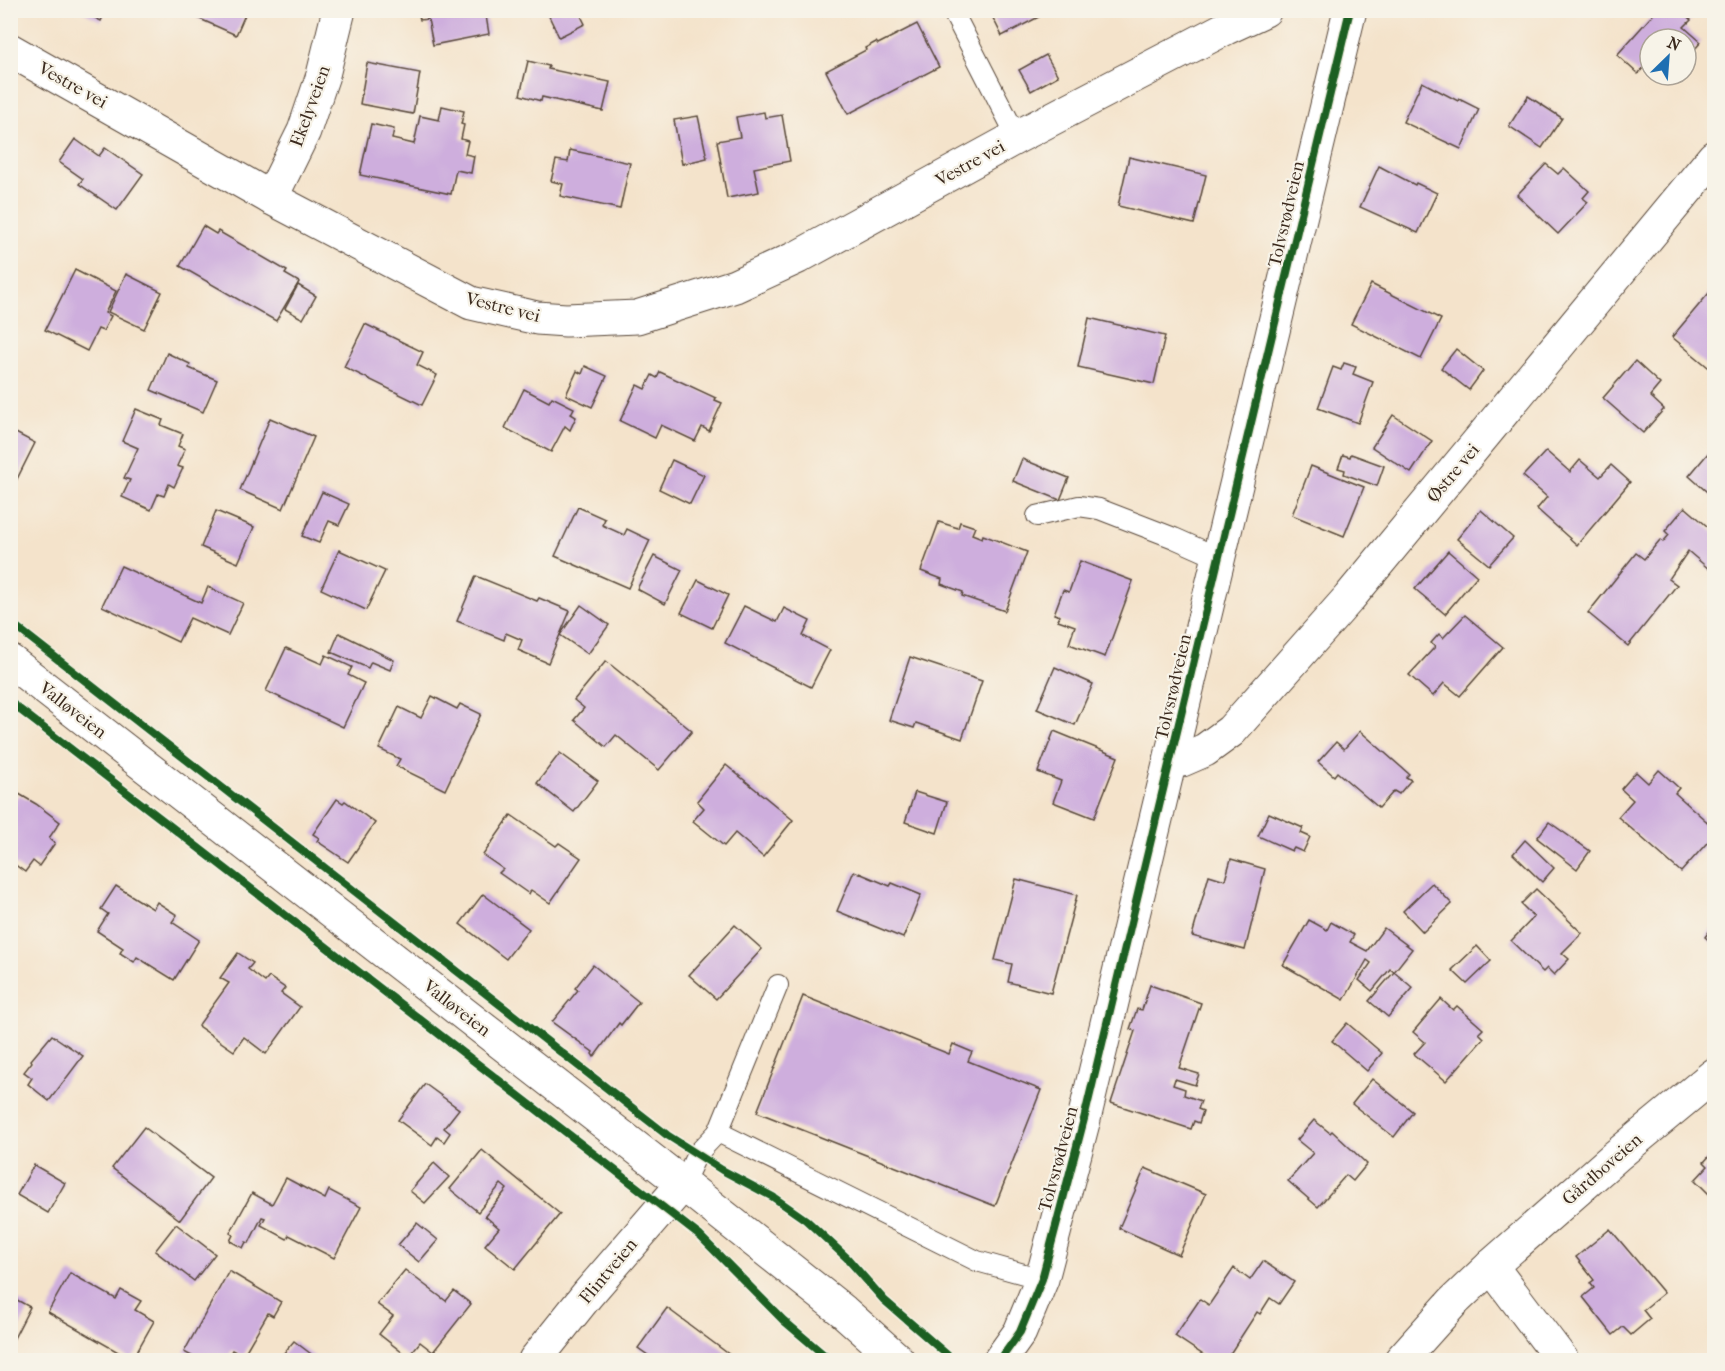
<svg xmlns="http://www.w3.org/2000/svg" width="1725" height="1371" viewBox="0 0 1725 1371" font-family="'IM FELL French Canon',serif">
<rect width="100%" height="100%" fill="#f7f3e8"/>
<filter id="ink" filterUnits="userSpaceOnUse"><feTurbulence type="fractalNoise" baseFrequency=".0167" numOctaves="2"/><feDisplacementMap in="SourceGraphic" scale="12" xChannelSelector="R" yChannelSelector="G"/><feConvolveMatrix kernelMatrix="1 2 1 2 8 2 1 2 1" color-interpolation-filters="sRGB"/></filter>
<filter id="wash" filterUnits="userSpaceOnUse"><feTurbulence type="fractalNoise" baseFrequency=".008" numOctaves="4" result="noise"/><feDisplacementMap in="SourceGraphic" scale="24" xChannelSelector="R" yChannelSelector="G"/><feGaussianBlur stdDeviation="1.35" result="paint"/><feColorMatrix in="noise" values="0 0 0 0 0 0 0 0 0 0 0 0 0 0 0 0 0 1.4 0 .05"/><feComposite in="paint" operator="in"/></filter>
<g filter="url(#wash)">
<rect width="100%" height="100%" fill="#f4e3cb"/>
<g id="blocks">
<g fill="#ceaedd">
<path d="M79 10H106L101 21Z"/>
<path d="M193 10H247L236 35 191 15Z"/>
<path d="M418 10H485L489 34 433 45 428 19 420 20Z"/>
<path d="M546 10H578L585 24 559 37Z"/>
<path d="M989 10H1052L1002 36Z"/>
<path d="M1657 10H1665L1669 14 1672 10H1680L1691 20 1684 27 1701 42 1686 59V39H1650V70L1645 66 1638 74 1617 55Z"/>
<path d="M917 24 939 67 848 114 826 71 866 50 865 48 876 42 878 44Z"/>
<path d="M1046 55 1058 76 1031 91 1019 70Z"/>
<path d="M528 61 549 66 548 69 610 82 603 111 542 97 541 101 520 95Z"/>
<path d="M367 63 420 73 413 114 360 104Z"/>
<path d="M1422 82 1458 101 1459 99 1479 109 1461 149 1403 122Z"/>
<path d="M1528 96 1562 118 1542 148 1509 126Z"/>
<path d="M442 106 464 111 461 124 464 125 461 139 468 141 465 154 474 156 471 173 456 170 451 194 360 175 371 124 394 129 392 139 414 144 420 116 439 120Z"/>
<path d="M764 112 765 118 782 115 790 161 754 168 759 192 727 198 717 141 740 137 736 117Z"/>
<path d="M698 116 707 158 682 164 674 120Z"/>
<path d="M75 139 99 156 105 148 143 174 117 210 79 184 83 179 59 162Z"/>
<path d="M570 150 630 163 620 209 560 196 563 184 551 181 556 160 568 162Z"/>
<path d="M1129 157 1206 175 1194 224 1118 206Z"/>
<path d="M1546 164 1558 174 1564 168 1589 191 1583 198 1588 202 1558 234 1517 195Z"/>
<path d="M1379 166 1415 185 1416 183 1437 193 1418 233 1360 207Z"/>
<path d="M203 226 216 234 218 231 287 271 285 274 299 282 276 321 180 266Z"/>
<path d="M75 270 116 291 105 313 111 316 103 331 98 329 87 351 45 330Z"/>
<path d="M126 274 162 292 144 329 108 312Z"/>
<path d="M1371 284 1441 319 1421 359 1351 324Z"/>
<path d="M298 285 316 296 303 319 285 309Z"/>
<path d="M1714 287V372L1672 337Z"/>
<path d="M1089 318 1165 336 1154 384 1078 367Z"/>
<path d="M365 324 423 352 417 365 437 375 422 405 344 367Z"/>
<path d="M1456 349 1483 371 1469 390 1441 368Z"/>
<path d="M167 353 190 364 189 368 217 380 203 412 151 390Z"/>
<path d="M1635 361 1660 384 1650 396 1664 409 1643 433 1603 398Z"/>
<path d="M1344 363 1356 367 1353 374 1373 382 1358 423 1318 408 1333 367 1341 370Z"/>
<path d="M585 366 607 376 592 407 566 395 577 371 582 374Z"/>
<path d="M660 372 716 398 715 400 722 403 709 431 702 427 695 441 661 425 655 438 620 421 637 385 645 389 652 375 657 378Z"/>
<path d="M524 389 549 402 552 397 574 408 571 414 576 417 570 430 565 426 551 452 505 428Z"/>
<path d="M136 409 163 420 161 425 183 434 178 446 185 449 177 466 183 468 174 487 169 484 164 496 158 494 151 510 122 497 130 480 124 478 138 448 122 441Z"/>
<path d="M1393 415 1432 441 1411 473 1372 447Z"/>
<path d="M270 418 314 437 283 509 240 490Z"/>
<path d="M10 430 35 443 16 481 10 478Z"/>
<path d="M1714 446V498L1689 476Z"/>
<path d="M1546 451 1570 472 1580 460 1600 477 1611 465 1630 482 1577 545 1537 509 1547 497 1523 476Z"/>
<path d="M1351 454 1384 466 1377 486 1344 474 1345 470 1338 468 1343 455 1350 457Z"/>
<path d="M1022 459 1069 478 1060 500 1013 481Z"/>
<path d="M672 460 704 475 690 504 659 489Z"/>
<path d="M1311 466 1364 487 1344 536 1292 515Z"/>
<path d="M322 492 349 504 339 525 329 521 319 543 302 536Z"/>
<path d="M578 507 605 519 602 525 624 535 627 529 650 540 628 588 555 556Z"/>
<path d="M1685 507 1714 532V564L1710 570 1688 551 1669 579 1677 585 1628 646 1588 613 1636 553 1644 559 1660 540 1663 542 1669 535 1665 531Z"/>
<path d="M1481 510 1513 538 1489 565 1457 539Z"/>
<path d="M216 511 254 527 238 563 201 547Z"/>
<path d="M939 522 958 528 960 522 975 527 972 534 982 538 983 535 1027 552 1005 611 962 596 963 592 941 584 942 579 921 571Z"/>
<path d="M339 550 385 571 366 610 321 589Z"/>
<path d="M1448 551 1477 576 1445 614 1415 589Z"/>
<path d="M654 556 682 570 665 604 637 589Z"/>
<path d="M1080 561 1133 581 1105 657 1069 644 1075 626 1058 620 1060 616 1054 614 1063 590 1069 592Z"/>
<path d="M121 566 201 603 208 587 243 603 228 635 190 618 178 642 102 606Z"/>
<path d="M476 576 537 601 539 598 570 611 548 663 518 650 522 640 506 633 504 640 457 621Z"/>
<path d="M698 580 728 595 712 628 681 613Z"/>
<path d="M581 605 609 625 588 654 560 635Z"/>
<path d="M744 606 777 622 784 608 810 621 803 636 830 650 811 687 725 643Z"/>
<path d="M1465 615 1503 647 1460 696 1444 683 1433 696 1409 675 1435 647 1431 643 1439 634 1443 638Z"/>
<path d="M339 633 394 660 390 670 371 662 368 668 331 652Z"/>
<path d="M286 648 322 664 326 655 352 667 348 675 364 683 343 727 266 691Z"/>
<path d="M910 657 982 681 962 739 916 723 914 728 889 720Z"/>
<path d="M606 661 692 731 659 770 616 735 606 747 574 720 584 708 574 700Z"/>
<path d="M1055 667 1093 684 1075 725 1037 709Z"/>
<path d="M432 696 457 709 460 704 481 714 445 790 396 766 400 759 379 749 399 707 421 718Z"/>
<path d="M1054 731 1118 757 1094 818 1053 802 1061 781 1038 772Z"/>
<path d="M1360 731 1409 774 1406 777 1411 780 1399 794 1394 791 1379 808 1337 772 1334 776 1318 762 1336 742 1344 749Z"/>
<path d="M560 753 598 781 574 812 537 783Z"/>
<path d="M726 765 793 820 763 857 735 833 724 846 693 821 704 808 697 801Z"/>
<path d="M1659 770 1679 788 1675 793 1714 828V835L1681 872 1618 817 1633 800 1621 789 1636 772 1648 783Z"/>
<path d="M915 792 947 802 937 833 905 822Z"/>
<path d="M19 794 36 804 60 822 49 838 55 843 39 866 33 861 25 872 10 861V806Z"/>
<path d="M337 799 343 803 345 801 375 823 348 862 317 841 319 838 313 834Z"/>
<path d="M1269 813 1303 828 1301 833 1310 837 1303 852 1294 848 1292 851 1258 836Z"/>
<path d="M511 815 556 846 559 843 581 858 550 903 531 890 529 894 499 873 503 869 483 855Z"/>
<path d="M1549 822 1590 851 1577 869 1537 838Z"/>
<path d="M1525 840 1554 868 1542 882 1513 854Z"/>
<path d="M1231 859 1265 869 1245 950 1192 936 1209 875 1225 880Z"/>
<path d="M854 871 890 886 892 883 921 895 903 938 837 911Z"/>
<path d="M1016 879 1077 895 1051 993 1008 982 1012 964 995 960Z"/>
<path d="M1432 883 1452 904 1423 932 1403 911Z"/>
<path d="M116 886 153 909 157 902 177 915 172 922 199 940 174 980 137 957 134 962 120 953 123 948 97 931 108 914 101 909Z"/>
<path d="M1536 889 1582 933 1562 953 1569 959 1554 975 1547 968 1543 972 1511 941 1534 917 1521 904Z"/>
<path d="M483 894 529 929 506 959 460 924Z"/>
<path d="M1309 920 1327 930 1331 922 1354 935 1350 942 1367 951 1384 928 1412 949 1394 972 1390 969 1372 991 1359 980 1371 963 1367 960 1344 1000 1283 965Z"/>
<path d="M735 925 762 949 716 999 689 975Z"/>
<path d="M1714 925V945L1705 937Z"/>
<path d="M1477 946 1491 961 1467 984 1452 970Z"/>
<path d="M238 953 253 963 248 969 265 982 269 977 285 988 281 993 300 1007 266 1054 244 1037 234 1051 198 1026 229 983 220 978Z"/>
<path d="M593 965 639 1002 621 1025 619 1023 594 1057 592 1054 593 1052 552 1022 578 990 575 988Z"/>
<path d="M1394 972 1413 988 1388 1017 1369 1001Z"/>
<path d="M1150 985 1201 1003 1179 1068 1199 1074 1195 1085 1175 1079 1173 1085 1185 1089 1184 1095 1201 1101 1198 1109 1203 1111 1199 1123 1194 1121 1191 1129 1111 1103 1135 1031 1130 1029 1137 1009 1142 1010Z"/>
<path d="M803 996 949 1054 953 1044 972 1052 968 1061 1041 1090 995 1206 757 1112Z"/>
<path d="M1441 999 1453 1010 1457 1006 1483 1029 1479 1033 1484 1038 1446 1081 1414 1054 1425 1042 1413 1032Z"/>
<path d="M1347 1023 1382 1053 1367 1071 1332 1041Z"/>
<path d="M52 1035 83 1056 49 1101 28 1084 32 1078 24 1072 32 1062 31 1060Z"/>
<path d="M1372 1079 1413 1112 1394 1137 1352 1104Z"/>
<path d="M425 1084 459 1109 444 1128 450 1133 444 1142 437 1137 432 1145 398 1120Z"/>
<path d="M1314 1120 1330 1133 1332 1131 1367 1164 1353 1181 1346 1175 1318 1207 1288 1181 1313 1153 1297 1140Z"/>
<path d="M144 1127 211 1178 180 1220 112 1168Z"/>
<path d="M482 1150 560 1214 515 1269 485 1245 499 1228 485 1216 507 1189 501 1184 478 1212 450 1189Z"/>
<path d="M1714 1151V1199L1695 1180 1708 1166 1704 1162Z"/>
<path d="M434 1163 449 1177 425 1203 410 1191Z"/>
<path d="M34 1165 65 1183 48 1213 17 1195Z"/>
<path d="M1145 1168 1206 1194 1179 1255 1119 1228Z"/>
<path d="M286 1178 325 1199 329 1190 361 1207 334 1258 289 1235 287 1239 261 1225 265 1218 262 1217 249 1243 246 1242 243 1248 230 1241 233 1235 230 1233 252 1193 272 1204Z"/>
<path d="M417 1223 438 1240 419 1262 398 1245Z"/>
<path d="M176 1224 215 1254 194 1281 155 1251Z"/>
<path d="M1610 1229 1664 1293 1643 1310 1650 1319 1631 1335 1623 1327 1613 1335 1583 1297 1594 1288 1590 1283 1594 1280 1576 1257Z"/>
<path d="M1263 1261 1294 1282 1279 1304 1270 1298 1260 1314 1257 1312 1226 1360H1211L1175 1336 1200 1299 1209 1305 1234 1268 1250 1280Z"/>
<path d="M405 1270 446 1301 454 1291 471 1304 433 1352 420 1342 408 1357 379 1334 393 1316 377 1304Z"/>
<path d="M229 1271 281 1302 273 1316 268 1313 243 1356 232 1350 226 1360H199L184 1352Z"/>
<path d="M70 1273 116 1299 121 1290 141 1301 135 1310 154 1321 132 1360 48 1312Z"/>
<path d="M17 1300 30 1307 10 1346V1311Z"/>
<path d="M667 1308 734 1358 736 1355 744 1360H655L638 1348Z"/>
<path d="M294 1341 319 1360H278Z"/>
</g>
</g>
</g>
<g filter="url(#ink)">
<use href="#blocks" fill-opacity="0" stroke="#574638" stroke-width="1.5"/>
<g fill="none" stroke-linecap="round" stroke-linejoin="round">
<defs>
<g id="lane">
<path d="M952 10 1017 137"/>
<path d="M1037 516 1079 506 1099 509 1174 538 1219 558"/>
<path d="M718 1132 778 985"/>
<path d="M683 1184 697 1154 718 1132 977 1261 1042 1279"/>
</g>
<g id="street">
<path d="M10 50 271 198 471 303 537 318 566 320 637 317 735 286 798 257 1017 137 1226 28 1265 10"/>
<path d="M271 198 304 131 323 75 339 10"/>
<path d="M1170 762 1182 760 1205 750 1231 731 1349 598 1714 157"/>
<path d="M1491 1266 1562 1360"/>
<path d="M535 1360 587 1295 683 1184"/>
<path d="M1000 1360 1020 1332 1042 1279 1084 1119 1350 10"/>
</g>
<g id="secondary">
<path d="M10 661 683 1184 843 1311 898 1360"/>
<path d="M1401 1360 1453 1302 1491 1266 1616 1156 1714 1075"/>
</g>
</defs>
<use href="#lane" stroke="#574638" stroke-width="22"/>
<use href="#street" stroke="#574638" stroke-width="35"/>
<use href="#secondary" stroke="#574638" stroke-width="35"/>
<use href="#lane" stroke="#fff" stroke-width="20"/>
<use href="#street" stroke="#fff" stroke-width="33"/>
<use href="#secondary" stroke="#fff" stroke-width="33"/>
<defs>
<g id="cycleway">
<path d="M10 622 667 1135 722 1170 773 1197 806 1220 847 1258 884 1300 953 1360"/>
<path d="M10 702 700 1236 783 1320 830 1360"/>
<path d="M1000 1360 1020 1332 1042 1279 1084 1119 1350 10"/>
</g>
</defs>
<use href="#cycleway" stroke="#f7f3e8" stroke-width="11"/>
<use href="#cycleway" stroke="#1b5e20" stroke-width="8"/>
</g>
</g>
<g text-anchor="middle" stroke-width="4.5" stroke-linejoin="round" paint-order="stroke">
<g font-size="18" fill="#3b2a1e" stroke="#f7f3e8">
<text transform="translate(73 85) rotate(29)" y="6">Vestre vei</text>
<text transform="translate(310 106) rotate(-70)" y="6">Ekelyveien</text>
<text transform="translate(970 163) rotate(-29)" y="6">Vestre vei</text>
<text transform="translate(1286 214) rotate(-77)" y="6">Tolvsrødveien</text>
<text transform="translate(503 307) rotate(14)" y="6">Vestre vei</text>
<text transform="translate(1453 473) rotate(-50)" y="6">Østre vei</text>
<text transform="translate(1173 687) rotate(-77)" y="6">Tolvsrødveien</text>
<text transform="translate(73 710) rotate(38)" y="6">Valløveien</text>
<text transform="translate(457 1008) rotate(38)" y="6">Valløveien</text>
<text transform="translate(1058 1159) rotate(-75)" y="6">Tolvsrødveien</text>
<text transform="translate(1602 1169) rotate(-41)" y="6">Gårdboveien</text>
<text transform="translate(608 1271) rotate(-50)" y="6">Flintveien</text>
</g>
</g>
<rect width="1725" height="1371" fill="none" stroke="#f7f3e8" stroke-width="36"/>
<g transform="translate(1668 57) rotate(25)"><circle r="28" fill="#f7f3e8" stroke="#aca397" stroke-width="1.5"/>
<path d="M0-4.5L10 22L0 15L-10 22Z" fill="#1f6fb2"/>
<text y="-9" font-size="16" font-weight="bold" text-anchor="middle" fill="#3b2a1e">N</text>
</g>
</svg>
